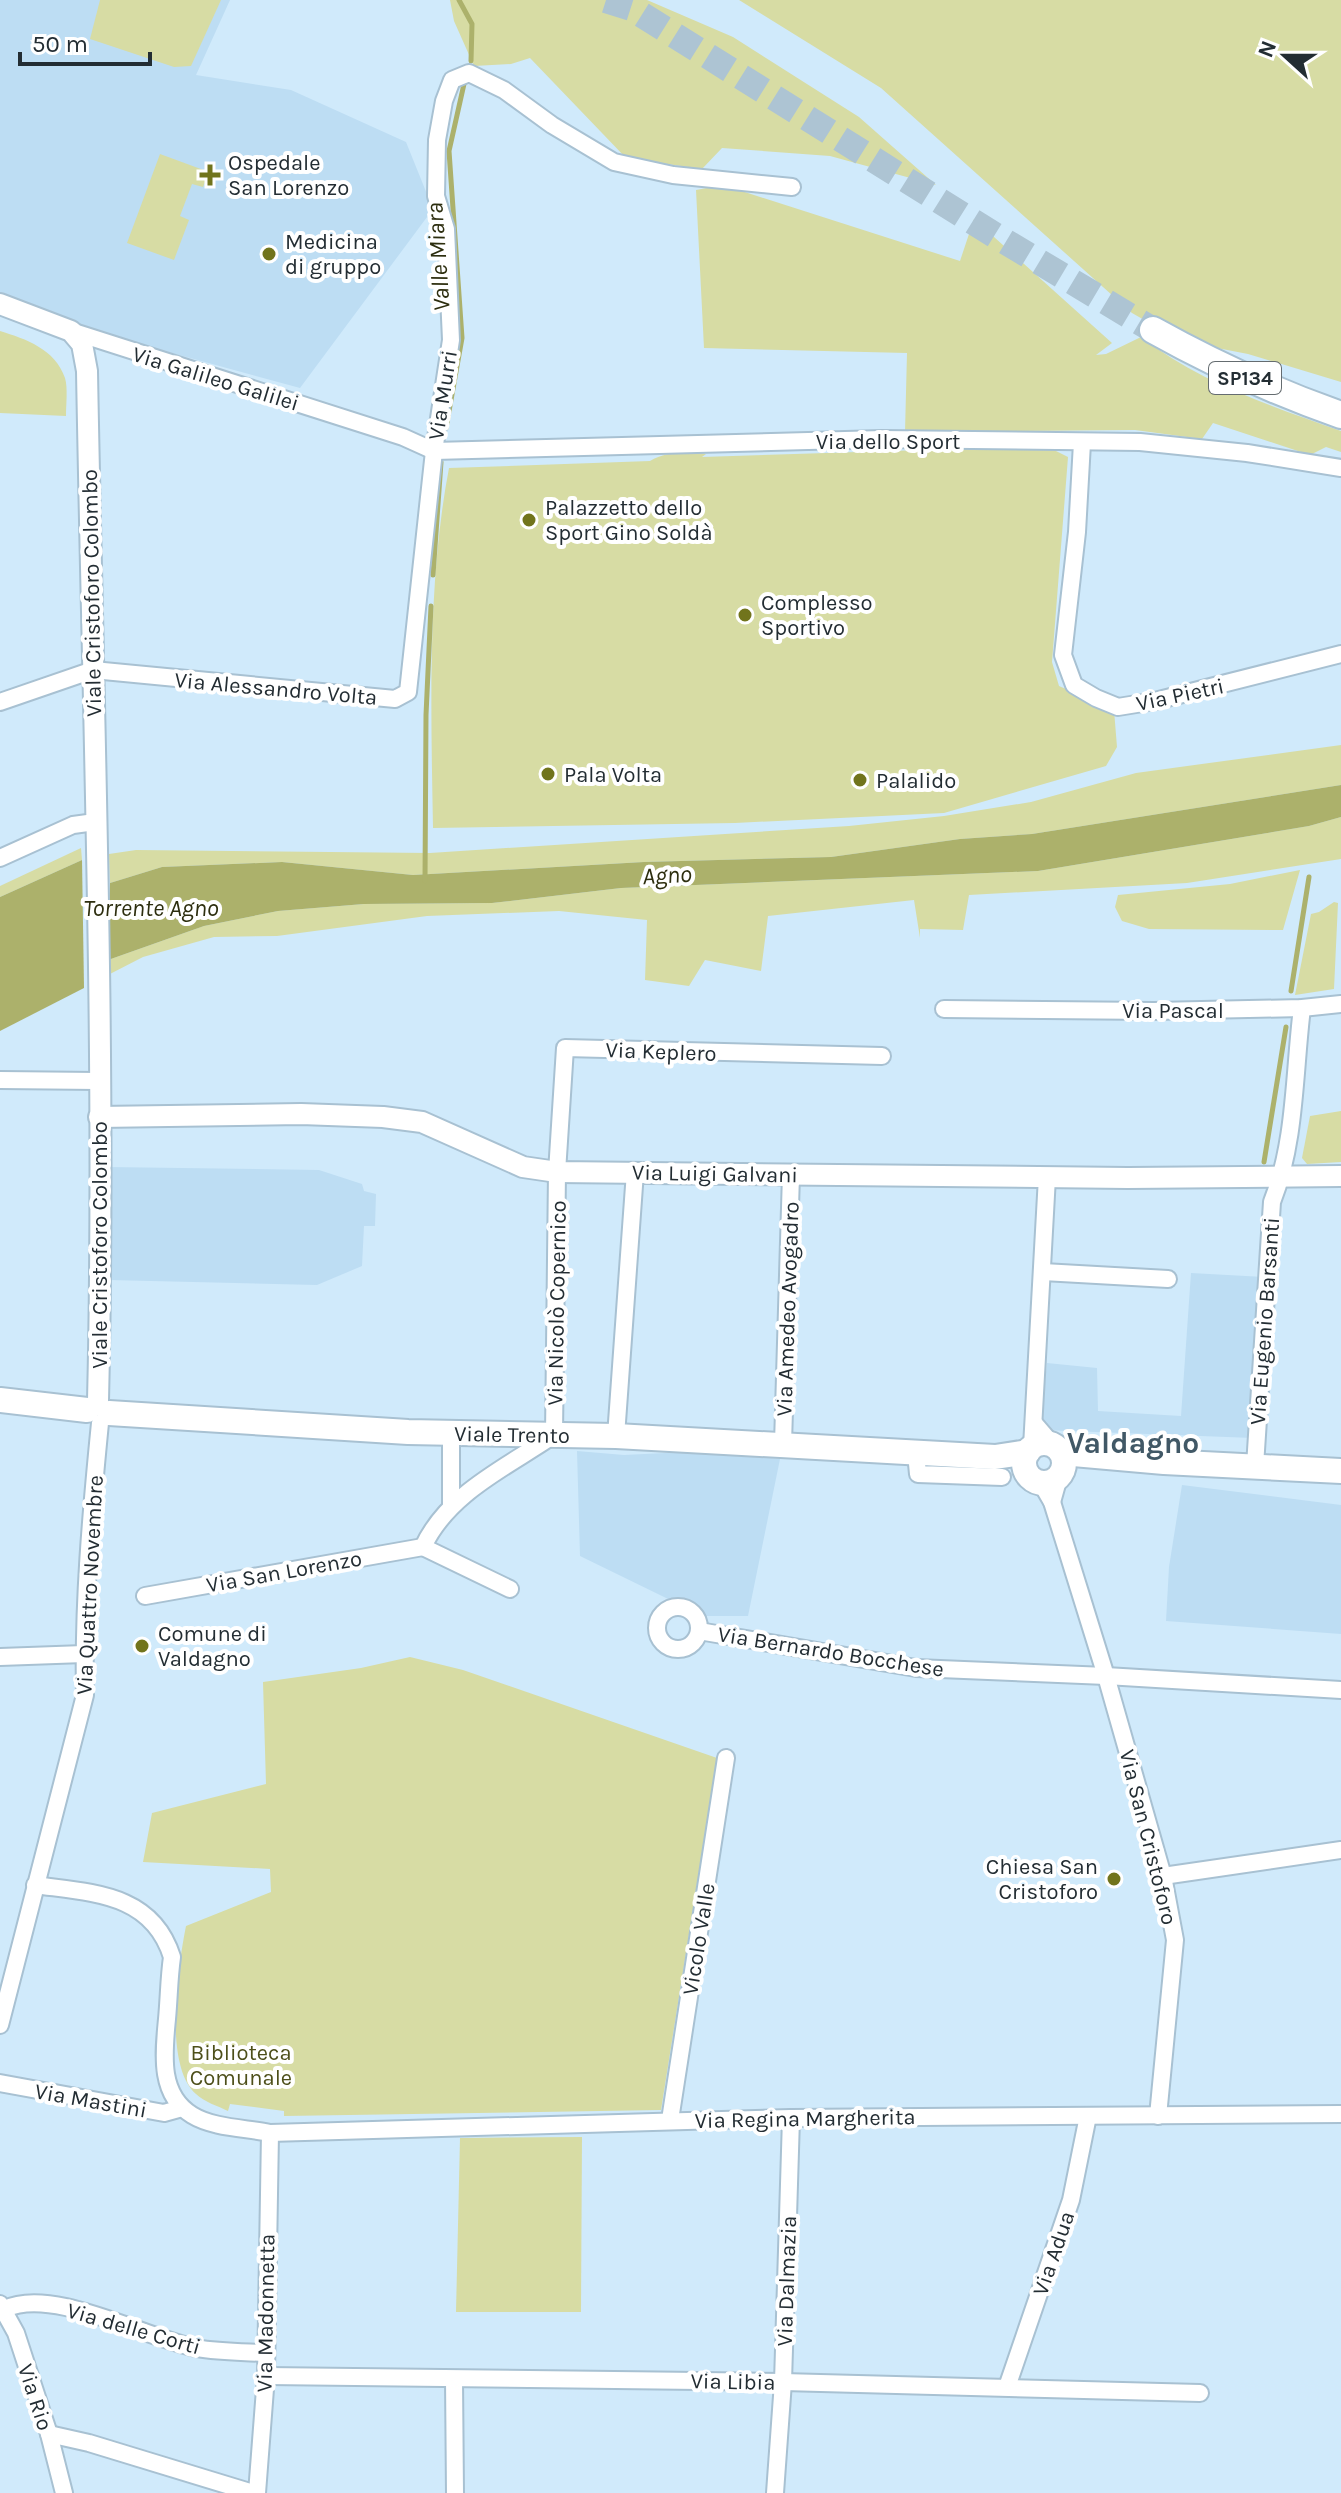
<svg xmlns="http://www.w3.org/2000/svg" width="1341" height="2493" viewBox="0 0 1341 2493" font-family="Karla,sans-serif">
<rect width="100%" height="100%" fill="#d0eafb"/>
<g fill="#bdddf3">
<path d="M0 0H230L196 75 291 90 406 142 433 209 300 388 0 306Z"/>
<path d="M107 1167 319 1170 362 1184 364 1191 376 1194 375 1226H364L362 1266 317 1285 109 1280Z"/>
<path d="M1191 1273 1264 1277 1253 1438 1043 1430 1040 1427 1047 1363 1097 1368 1098 1411 1181 1416Z"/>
<path d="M577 1451 624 1455 706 1451 780 1459 748 1616H703L580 1556Z"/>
<path d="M1182 1485 1341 1505V1634L1166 1621 1169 1567Z"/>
</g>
<g fill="#d7dca4">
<path d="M100 0H221L191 66 174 67 90 39Z"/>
<path d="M450 0H647L733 37 859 117 936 185 830 156 722 148 702 169 626 158 530 58 511 64 474 66 454 21Z"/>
<path d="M739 0H1341V382L1248 354 1181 341 1132 313 881 88Z"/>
<path d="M160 154 209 172 203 187 192 184 180 216 189 220 174 260 127 243Z"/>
<path d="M723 185 960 261 974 219 1112 343 1096 355 1106 354 1141 337C1201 383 1271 406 1341 431V452L1326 447 1310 455 1213 423 1202 439 1135 430 905 432 907 353 704 348 696 190Z"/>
<path d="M0 331C26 339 55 349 65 378 68 388 66 405 66 416L0 413Z"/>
<path d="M956 447 1052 449 1068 457 1052 662 1059 686 1114 710 1117 747 1106 766 944 813 735 823 433 828C431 712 427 583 449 468L650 461C666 451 689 451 706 454L702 457 955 449Z"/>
<path d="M1341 745V785L1032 834 960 839 831 857 644 862 413 875 282 862 162 867 110 883 109 854 136 850 430 853 849 826 944 816 1031 802 1136 773Z"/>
<path d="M1341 817V859L1187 883 969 895 963 930 920 929V938L914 900 768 916 761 971 705 960 689 986 645 980 647 920 559 911 427 916 277 936 214 937 143 957 108 975V960L204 926 278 911 364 904 492 903 621 888 1038 871 1309 826Z"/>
<path d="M81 848 82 860 0 897V886Z"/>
<path d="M1300 870 1283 930 1149 929 1122 921 1115 907 1118 895 1230 884Z"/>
<path d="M1334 902 1338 903 1334 989 1295 995 1311 914 1319 912Z"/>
<path d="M1341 1111V1162L1307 1164 1302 1158 1310 1116Z"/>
<path d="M410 1657 463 1670 717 1758 661 2110 284 2116V2111L230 2104 228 2111C218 2106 204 2102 196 2094 163 2065 178 1967 186 1926L271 1892 270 1869 143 1862 152 1813 266 1784 263 1682 361 1668Z"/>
<path d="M582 2137 581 2312H456L460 2138Z"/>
</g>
<g fill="#acb16b">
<path d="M1341 785V817L1309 826 1038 871 621 888 492 903 364 904 278 911 204 926 108 960 110 883 162 867 282 862 413 875 644 862 831 857 960 839 1032 834Z"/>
<path d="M82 860 84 988 0 1031V897Z"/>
</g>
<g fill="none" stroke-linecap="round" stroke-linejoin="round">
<g stroke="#acb16b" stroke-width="5">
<path d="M459 0 472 24 471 61"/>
<path d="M446 428 462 338 449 151 464 84"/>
<path d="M433 575 441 462"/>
<path d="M425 881 426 715 431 606"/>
<path d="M1291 991 1309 877"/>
<path d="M1264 1162 1286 1027"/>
</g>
<path stroke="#adc4d3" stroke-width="26" stroke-dasharray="26 13" stroke-linecap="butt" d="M606 0 631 8 996 236 1153 330"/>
<defs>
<g id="minor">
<path d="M71 331 403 437 434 451 882 439 1140 442 1247 453 1341 468"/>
<path d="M1082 443 1077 532 1063 655 1074 685 1096 698 1118 707 1155 701 1341 654"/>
<path d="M0 702 93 670 395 699 408 692 434 451 451 340 446 229 436 196 437 140 444 101 452 80 469 73 504 90 552 125 614 162 673 175 792 187"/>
<path d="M0 858 73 825 95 822"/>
<path d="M944 1009 1154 1011 1302 1008 1341 1004"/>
<path d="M0 1080 98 1081"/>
<path d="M1043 1272 1168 1279"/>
<path d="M1034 1423 1052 1444"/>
<path d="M451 1434V1505"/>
<path d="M616 1436 635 1172"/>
<path d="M783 1444 791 1174"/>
<path d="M1032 1447 1047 1177"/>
<path d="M916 1453 918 1474 1002 1477"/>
<path d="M1255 1466 1272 1202C1296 1141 1294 1072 1302 1008"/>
<path d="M1041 1483 1052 1502 1106 1676 1163 1876 1175 1940 1158 2116"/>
<path d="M1052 1502 1059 1477"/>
<path d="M423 1547C448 1493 507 1467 554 1435L557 1172 565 1048 882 1056"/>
<path d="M423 1547 510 1589"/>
<path d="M145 1596 423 1547"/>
<circle cx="678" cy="1628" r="21"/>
<path d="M699 1631 916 1668 1106 1676 1341 1690"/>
<path d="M0 1657 84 1654"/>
<path d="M1163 1876 1341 1850"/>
<path d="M35 1885C92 1893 152 1893 172 1957 169 1978 169 1998 167 2019 164 2052 158 2094 192 2115 213 2128 246 2128 270 2133L791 2118 1341 2114"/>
<path d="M0 2025 85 1695C83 1604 91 1514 100 1423"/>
<path d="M0 2083 164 2113 182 2108"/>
<path d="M670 2120 726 1758"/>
<path d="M0 2304 16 2333 49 2434 64 2493"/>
<path d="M5 2309C52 2286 145 2338 196 2348 218 2352 242 2352 264 2353"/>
<path d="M266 2376 783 2382 1200 2393"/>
<path d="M454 2379 455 2493"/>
<path d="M1007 2387 1071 2200 1088 2116"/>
<path d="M49 2434 89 2443 253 2493"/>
<path d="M257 2493 266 2376 270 2133"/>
<path d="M775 2493 783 2382 791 2118"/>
</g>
<g id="tertiary">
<path d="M0 304 71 331 82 344 87 371C93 714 106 1058 98 1401"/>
<path d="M99 1117 301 1114 383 1117 422 1122 523 1167 557 1172 1128 1178 1341 1176"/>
</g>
<g id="secondary">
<path d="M0 1400 87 1410"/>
<path d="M109 1413 408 1432 616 1436 995 1457 1028 1452"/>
<circle cx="1044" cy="1463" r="20"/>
<path d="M1062 1453 1164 1462 1341 1471"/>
</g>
<path id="primary" d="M1153 330C1214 364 1275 392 1341 415"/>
</defs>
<use href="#minor" stroke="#a8c1d2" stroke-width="20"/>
<use href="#tertiary" stroke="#a8c1d2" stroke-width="24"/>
<use href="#secondary" stroke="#a8c1d2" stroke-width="28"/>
<use href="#primary" stroke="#a8c1d2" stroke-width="30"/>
<use href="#minor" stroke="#fff" stroke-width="16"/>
<use href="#tertiary" stroke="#fff" stroke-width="20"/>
<use href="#secondary" stroke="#fff" stroke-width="24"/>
<use href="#primary" stroke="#fff" stroke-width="26"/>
</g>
<g fill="#71741c" stroke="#fff" stroke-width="3">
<path d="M206 163h8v8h8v8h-8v8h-8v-8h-8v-8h8z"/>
<circle cx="269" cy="254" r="8"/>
<circle cx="529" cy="520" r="8"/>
<circle cx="745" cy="615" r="8"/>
<circle cx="548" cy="774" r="8"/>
<circle cx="860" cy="780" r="8"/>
<circle cx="142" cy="1646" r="8"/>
<circle cx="1114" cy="1879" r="8"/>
</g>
<g text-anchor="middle" stroke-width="8" stroke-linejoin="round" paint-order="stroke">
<rect fill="#fff" stroke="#656c70" stroke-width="2" x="1209" y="362" width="72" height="32" rx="6"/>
<g font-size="20" font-weight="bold" fill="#232d33">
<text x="1245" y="385">SP134</text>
</g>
<g font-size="22" fill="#232d33" stroke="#fff" text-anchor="start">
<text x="228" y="170">Ospedale<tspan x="228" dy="25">San Lorenzo</tspan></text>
<text x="285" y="249">Medicina<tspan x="285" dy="25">di gruppo</tspan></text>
<text x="545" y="515">Palazzetto dello<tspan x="545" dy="25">Sport Gino Soldà</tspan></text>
<text x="761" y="610">Complesso<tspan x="761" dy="25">Sportivo</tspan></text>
<text x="564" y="782">Pala Volta</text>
<text x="876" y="788">Palalido</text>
<text x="158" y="1641">Comune di<tspan x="158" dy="25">Valdagno</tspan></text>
<text x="1098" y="1874" text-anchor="end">Chiesa San<tspan x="1098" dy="25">Cristoforo</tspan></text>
</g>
<g font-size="22" fill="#232d33" stroke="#fff">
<text transform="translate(216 378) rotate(17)" y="8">Via Galileo Galilei</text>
<text transform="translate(442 395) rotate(-81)" y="8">Via Murri</text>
<text x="888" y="449">Via dello Sport</text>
<text transform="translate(91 593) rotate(-91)" y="8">Viale Cristoforo Colombo</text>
<text transform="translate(276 688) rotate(5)" y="8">Via Alessandro Volta</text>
<text transform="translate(1180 694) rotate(-12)" y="8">Via Pietri</text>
<text x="1173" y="1018">Via Pascal</text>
<text transform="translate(661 1051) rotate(2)" y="8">Via Keplero</text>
<text transform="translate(715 1173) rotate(1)" y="8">Via Luigi Galvani</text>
<text transform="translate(99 1245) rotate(-90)" y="8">Viale Cristoforo Colombo</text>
<text transform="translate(556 1303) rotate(-89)" y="8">Via Nicolò Copernico</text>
<text transform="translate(787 1309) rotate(-88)" y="8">Via Amedeo Avogadro</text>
<text transform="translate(1264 1321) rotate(-86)" y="8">Via Eugenio Barsanti</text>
<text transform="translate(512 1434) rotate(1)" y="8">Viale Trento</text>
<text transform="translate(284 1571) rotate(-10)" y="8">Via San Lorenzo</text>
<text transform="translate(89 1585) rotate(-87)" y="8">Via Quattro Novembre</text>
<text transform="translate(831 1651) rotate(9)" y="8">Via Bernardo Bocchese</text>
<text transform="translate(1149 1837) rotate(76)" y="8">Via San Cristoforo</text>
<text transform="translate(698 1939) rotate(-81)" y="8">Vicolo Valle</text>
<text transform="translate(91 2100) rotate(10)" y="8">Via Mastini</text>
<text transform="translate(805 2118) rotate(-1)" y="8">Via Regina Margherita</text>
<text transform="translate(1053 2253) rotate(-71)" y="8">Via Adua</text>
<text transform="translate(786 2281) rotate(-88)" y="8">Via Dalmazia</text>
<text transform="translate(265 2313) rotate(-89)" y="8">Via Madonnetta</text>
<text transform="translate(134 2328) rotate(16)" y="8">Via delle Corti</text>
<text transform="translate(733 2381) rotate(1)" y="8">Via Libia</text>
<text transform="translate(36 2397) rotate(72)" y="8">Via Rio</text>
</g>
<g font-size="22" fill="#4d4f1a" stroke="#fff">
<text x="241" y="2060">Biblioteca<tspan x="241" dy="25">Comunale</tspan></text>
</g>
<g font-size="24" font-style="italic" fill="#2d2e0f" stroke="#fff">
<text transform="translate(438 257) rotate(-94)" y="8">Valle Miara</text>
<text transform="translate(667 875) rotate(-3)" y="8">Agno</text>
<text x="151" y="916">Torrente Agno</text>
</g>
<g font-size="30" font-weight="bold" fill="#415866" stroke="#fff">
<text x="1133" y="1453">Valdagno</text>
</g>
</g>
<g transform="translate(1285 56) rotate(291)" stroke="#ffffff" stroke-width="6" paint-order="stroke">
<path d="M0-6L14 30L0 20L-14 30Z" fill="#232d33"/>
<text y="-12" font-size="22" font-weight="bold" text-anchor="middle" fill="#232d33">N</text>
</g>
<path d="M20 52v12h130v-12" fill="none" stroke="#232d33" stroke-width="4"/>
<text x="32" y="52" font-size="24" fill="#232d33" stroke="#ffffff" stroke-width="6" paint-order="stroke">50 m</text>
</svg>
